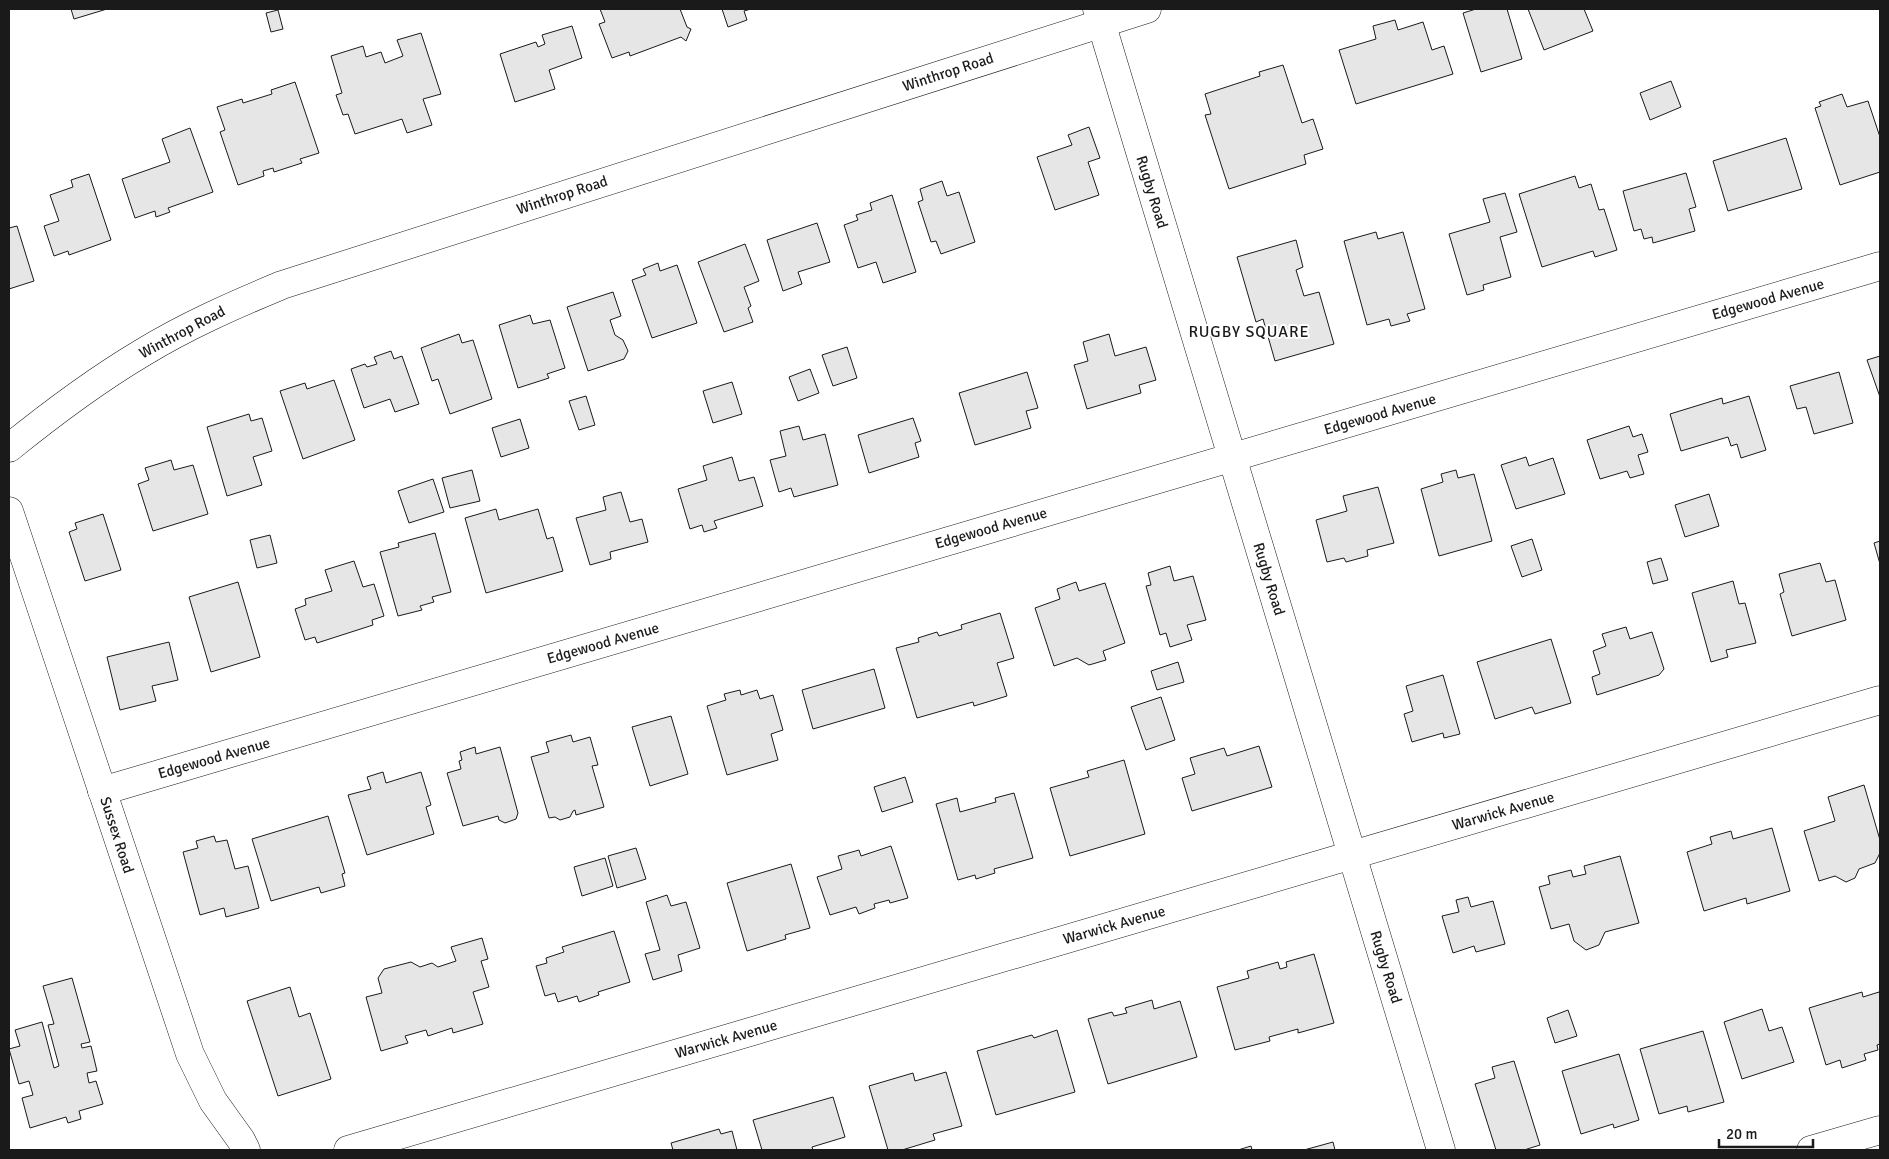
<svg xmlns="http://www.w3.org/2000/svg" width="1889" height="1159" viewBox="0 0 1889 1159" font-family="Signika,sans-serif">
<rect width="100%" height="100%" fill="#fff"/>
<g fill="#e6e6e6" stroke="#1a1a1a">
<path d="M71 9H107L74 19Z"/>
<path d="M600 9H682H680L687 27 691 29 686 41 681 37 630 56 629 52 612 58 599 24 605 22Z"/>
<path d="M722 9H751L744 11 747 20 728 27Z"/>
<path d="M1476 9H1507L1522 59 1481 72 1463 13Z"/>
<path d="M1528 9H1584L1593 31 1544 50Z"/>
<path d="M278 10 283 29 271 32 266 13Z"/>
<path d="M1395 20 1398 30 1423 22 1432 50 1444 46 1453 74 1356 104 1339 50 1376 39 1373 26Z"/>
<path d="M572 26 582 58 549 70 555 89 515 102 500 54 536 42 538 47 545 44 542 35Z"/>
<path d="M421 33 441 94 423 99 432 125 407 133 402 119 355 134 348 114 343 115 336 95 342 93 331 56 363 46 366 57 381 52 385 63 403 56 397 40Z"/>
<path d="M1283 65 1302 123 1313 119 1323 149 1304 155 1306 164 1229 189 1205 115 1211 114 1205 94 1260 76 1259 72Z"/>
<path d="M1671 81 1681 107 1650 120 1640 93Z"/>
<path d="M295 82 319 153 300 159 302 163 274 172 273 168 263 171 264 176 238 185 220 132 225 130 217 107 242 99 243 103 272 94 271 90Z"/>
<path d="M1842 94 1847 107 1868 101 1880 137V172L1840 185 1815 108 1821 106 1819 102Z"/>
<path d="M1089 127 1100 158 1088 162 1099 195 1055 210 1037 157 1072 145 1068 135Z"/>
<path d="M190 128 213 192 168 208 170 212 156 217 155 211 135 218 122 179 170 162 162 139Z"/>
<path d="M1786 138 1802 189 1728 211 1713 161Z"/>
<path d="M1686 173 1696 207 1689 209 1695 231 1653 243 1652 237 1644 239 1641 229 1634 231 1623 191Z"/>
<path d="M89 174 111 240 69 255 68 251 54 256 44 226 59 221 50 195 73 187 71 180Z"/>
<path d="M1575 176 1579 188 1591 184 1599 210 1604 209 1617 250 1595 257 1593 251 1542 267 1519 194Z"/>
<path d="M942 181 947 196 959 192 975 242 941 254 936 241 931 242 918 202 923 200 920 189Z"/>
<path d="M1505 193 1517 232 1500 237 1511 277 1483 285 1484 290 1467 295 1449 234 1490 222 1483 199Z"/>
<path d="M892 195 916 272 883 283 876 262 858 268 844 225 858 220 856 215 872 210 870 203Z"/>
<path d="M817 223 830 262 798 272 802 284 783 291 767 240Z"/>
<path d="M17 226 34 281 9 289V228Z"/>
<path d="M1376 232 1378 239 1403 232 1425 309 1407 314 1410 321 1391 326 1389 319 1367 325 1344 241Z"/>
<path d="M1296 240 1303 267 1296 270 1304 296 1319 292 1334 344 1275 361 1263 319 1256 322 1237 257Z"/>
<path d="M745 244 759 281 744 287 751 306 748 308 753 322 724 332 698 262Z"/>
<path d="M658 263 660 271 677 265 697 323 652 338 632 280 646 275 643 269Z"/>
<path d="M613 292 621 316 610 320 615 335 623 340 628 351 624 359 588 371 567 307Z"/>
<path d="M530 315 533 324 550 320 565 368 547 374 549 378 518 388 499 325Z"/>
<path d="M459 334 462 343 473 340 492 399 450 414 438 379 432 381 421 348Z"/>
<path d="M1109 334 1115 356 1146 347 1156 380 1139 385 1141 393 1087 409 1074 365 1088 361 1083 342Z"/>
<path d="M847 347 857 378 833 386 822 355Z"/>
<path d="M391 351 394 359 402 356 419 404 395 412 390 399 364 408 351 369 365 364 367 367 377 364 374 357Z"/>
<path d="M1880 356V397L1867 360Z"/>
<path d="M810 369 819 393 798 401 789 377Z"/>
<path d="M1027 372 1038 408 1026 411 1031 428 975 445 959 393Z"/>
<path d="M1839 372 1853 423 1814 434 1806 407 1797 409 1790 386Z"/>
<path d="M334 380 355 440 303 459 280 391 305 383 307 389Z"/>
<path d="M732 382 742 414 713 423 703 391Z"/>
<path d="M586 396 595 425 579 430 569 401Z"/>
<path d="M1749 396 1766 450 1741 458 1737 444 1731 446 1728 437 1681 451 1670 414 1722 398 1723 404Z"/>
<path d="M249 414 251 421 262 418 272 451 253 457 262 485 227 496 207 427Z"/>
<path d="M913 418 921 441 915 443 919 457 869 473 858 435Z"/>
<path d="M520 419 529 448 501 457 492 428Z"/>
<path d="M799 426 803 440 825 434 838 485 794 497 791 488 779 492 770 460 786 456 780 431Z"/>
<path d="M1629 426 1633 437 1642 434 1648 452 1638 455 1644 474 1630 478 1627 471 1600 479 1587 440Z"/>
<path d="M732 457 739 481 754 477 763 506 714 521 717 528 704 532 702 525 690 529 678 489 707 480 703 466Z"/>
<path d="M1526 457 1529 466 1553 458 1565 494 1516 509 1501 465Z"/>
<path d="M171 460 174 470 193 465 208 514 153 531 138 484 149 480 145 468Z"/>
<path d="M472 470 480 501 450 508 442 478Z"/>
<path d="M1456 470 1458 478 1474 474 1492 541 1439 556 1421 489 1443 482 1441 474Z"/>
<path d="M433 479 444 512 409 523 398 491Z"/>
<path d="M1378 487 1394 543 1367 550 1368 556 1346 562 1344 558 1327 562 1316 520 1347 511 1343 496Z"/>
<path d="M621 492 630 522 642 519 648 542 610 552 611 559 590 565 576 518 606 510 603 497Z"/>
<path d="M1709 494 1719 526 1685 537 1675 505Z"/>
<path d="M496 509 499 520 538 509 547 539 553 537 563 571 486 593 465 518Z"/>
<path d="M103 514 121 570 85 581 69 532 77 529 75 523Z"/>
<path d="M435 533 451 592 432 597 434 602 420 606 422 610 398 616 380 552 399 547 398 543Z"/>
<path d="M270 535 277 563 257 568 250 540Z"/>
<path d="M1532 539 1542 570 1522 577 1511 546Z"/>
<path d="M1880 541V564L1874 543Z"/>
<path d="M1661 558 1668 580 1653 584 1647 562Z"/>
<path d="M354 561 363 587 374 584 384 616 372 620 373 625 317 643 315 637 305 640 295 609 306 605 305 599 332 591 325 570Z"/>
<path d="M1820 563 1826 582 1835 580 1846 620 1792 636 1780 594 1784 592 1779 574Z"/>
<path d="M1170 566 1174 581 1193 576 1206 620 1187 625 1192 640 1170 647 1166 633 1160 635 1146 586 1151 585 1148 573Z"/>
<path d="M1733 581 1739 604 1745 603 1756 643 1726 650 1728 657 1711 662 1692 593Z"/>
<path d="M238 582 260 657 211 672 189 597Z"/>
<path d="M1076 582 1079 591 1105 583 1125 643 1103 651 1106 660 1089 665 1077 658 1054 666 1035 608 1060 599 1057 589Z"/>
<path d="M1000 613 1014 658 997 663 1007 696 974 706 973 702 917 718 896 648 919 642 918 638 937 632 939 636 962 629 961 625Z"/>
<path d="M1626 627 1630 639 1652 632 1664 669 1659 675 1597 695 1592 677 1600 674 1593 651 1606 646 1602 634Z"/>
<path d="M1551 639 1571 703 1535 714 1532 707 1495 719 1477 662Z"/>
<path d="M169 642 178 680 152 686 156 701 120 710 107 657Z"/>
<path d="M1178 662 1184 682 1157 690 1151 671Z"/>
<path d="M874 669 885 708 813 729 802 690Z"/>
<path d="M1443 675 1460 734 1444 738 1443 733 1412 742 1404 714 1413 711 1406 686Z"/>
<path d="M740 690 741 695 757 690 760 699 773 695 783 730 771 734 778 760 727 775 707 706 726 700 724 694Z"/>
<path d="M1161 697 1175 740 1146 750 1131 707Z"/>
<path d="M671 716 688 774 650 786 632 727Z"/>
<path d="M571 735 573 742 590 737 598 765 592 766 604 807 576 815 575 810 573 811 570 817 560 820 555 817 549 818 531 757 549 752 546 742Z"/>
<path d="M1259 746 1272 787 1192 811 1182 778 1195 774 1190 758 1224 748 1227 756Z"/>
<path d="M475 747 476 754 500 747 518 813 516 819 505 823 499 820 498 816 463 826 447 773 461 769 459 761 462 760 460 752Z"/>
<path d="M1124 760 1145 834 1070 856 1050 788 1089 777 1087 771Z"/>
<path d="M383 772 386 783 421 772 431 805 426 807 434 834 367 855 348 795 371 789 367 777Z"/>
<path d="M905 777 913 802 882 812 874 787Z"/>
<path d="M1864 785 1880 840V853L1875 863 1859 869 1855 878 1846 882 1835 876 1819 881 1804 831 1835 821 1828 797Z"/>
<path d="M1014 793 1033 858 994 869 995 873 976 879 975 875 958 880 936 804 957 798 960 812 996 802 995 798Z"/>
<path d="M328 816 345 873 342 874 345 886 321 893 319 887 271 901 252 839Z"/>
<path d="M1772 828 1790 891 1747 904 1746 898 1704 911 1687 852 1712 844 1710 837 1731 831 1733 839Z"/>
<path d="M214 836 216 842 227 840 235 869 248 866 259 908 226 917 224 908 200 915 183 852 198 848 196 841Z"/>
<path d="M891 846 908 898 890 903 889 900 874 904 875 908 859 914 856 907 830 915 817 877 842 869 838 856 859 850 861 856Z"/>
<path d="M636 848 646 879 617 888 608 856Z"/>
<path d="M1620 856 1639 923 1605 932 1599 945 1586 950 1574 941 1569 924 1551 929 1539 887 1550 884 1548 876 1571 870 1573 877 1586 874 1584 866Z"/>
<path d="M605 858 613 886 582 896 574 867Z"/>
<path d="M791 864 810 928 785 935 786 939 747 951 727 883Z"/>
<path d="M667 895 671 906 686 902 700 948 678 955 682 971 653 980 645 954 660 950 646 902Z"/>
<path d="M1468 897 1471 907 1493 901 1505 944 1476 952 1474 946 1453 953 1442 916 1459 912 1456 900Z"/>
<path d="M614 931 630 982 598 992 599 995 579 1002 577 996 558 1002 555 993 545 996 536 966 547 963 546 958 564 952 562 947Z"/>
<path d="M482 938 488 959 481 961 489 987 473 992 483 1024 453 1033 452 1028 428 1036 426 1030 405 1036 408 1043 381 1051 366 997 382 993 378 978 384 969 411 962 420 967 432 963 438 967 456 961 451 947Z"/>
<path d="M1314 954 1334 1023 1298 1033V1029L1269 1037 1270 1041 1235 1050 1217 987 1249 978 1247 971 1278 962 1280 969 1287 967 1286 962Z"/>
<path d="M72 978 90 1042 81 1044 82 1048 91 1046 97 1071 87 1073 89 1083 96 1081 103 1104 79 1111 81 1119 68 1123 66 1117 30 1128 22 1098 33 1095 29 1081 19 1084 9 1049 20 1046 15 1030 42 1022 54 1068 59 1066 48 1025 54 1024 43 986Z"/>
<path d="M290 987 299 1017 310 1013 331 1079 278 1096 247 1001Z"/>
<path d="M1862 992 1863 997 1879 992 1880 995V1044L1877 1045 1878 1050 1864 1054 1866 1060 1842 1068 1840 1060 1826 1065 1809 1008Z"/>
<path d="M1152 1000 1154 1009 1180 1001 1197 1057 1108 1084 1088 1019 1112 1012 1114 1016 1127 1013 1125 1008Z"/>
<path d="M1762 1009 1769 1031 1782 1027 1794 1062 1742 1079 1724 1022Z"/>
<path d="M1568 1010 1577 1036 1555 1043 1547 1018Z"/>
<path d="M1057 1030 1075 1092 996 1115 977 1051 1032 1035 1034 1038Z"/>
<path d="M1703 1031 1724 1102 1688 1112 1687 1106 1659 1114 1640 1049Z"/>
<path d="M1619 1054 1639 1120 1614 1128 1613 1124 1581 1134 1562 1071Z"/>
<path d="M1514 1061 1540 1145 1524 1150H1496L1475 1084 1495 1078 1492 1067Z"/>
<path d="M946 1072 962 1126 933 1134 935 1140 902 1150H888L869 1086 913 1073 915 1081Z"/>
<path d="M833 1097 845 1137 812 1147 813 1150H762L753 1120Z"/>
<path d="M719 1129 721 1134 732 1131 737 1150H673L671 1143Z"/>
<path d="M1333 1142 1335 1150H1304Z"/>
<path d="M1251 1146 1252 1150H1238Z"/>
</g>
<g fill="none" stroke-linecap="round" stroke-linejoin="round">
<defs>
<g id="minor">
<path d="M1097 9 1441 1150"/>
<path d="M9 448C51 414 95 381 142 353 186 326 234 305 282 285L1147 9"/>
<path d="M102 791 1880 266"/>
<path d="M348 1150 1880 700"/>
<path d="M1811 1150 1880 1130"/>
</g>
<path id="tertiary" d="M9 511 190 1054 213 1101 241 1140 246 1150"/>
</defs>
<use href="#minor" stroke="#1a1a1a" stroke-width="29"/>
<use href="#tertiary" stroke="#1a1a1a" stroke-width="29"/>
<use href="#minor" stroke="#fff" stroke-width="28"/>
<use href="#tertiary" stroke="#fff" stroke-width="28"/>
</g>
<g text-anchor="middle" stroke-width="4" stroke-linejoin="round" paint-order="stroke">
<g font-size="15" fill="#1a1a1a" stroke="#fff">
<text transform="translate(948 72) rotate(-18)" y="5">Winthrop Road</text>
<text transform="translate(1152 192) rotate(73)" y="5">Rugby Road</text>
<text transform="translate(562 195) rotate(-18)" y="5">Winthrop Road</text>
<text transform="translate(1768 299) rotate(-16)" y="5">Edgewood Avenue</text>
<text transform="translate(182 332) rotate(-28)" y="5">Winthrop Road</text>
<text transform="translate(1380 414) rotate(-16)" y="5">Edgewood Avenue</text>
<text transform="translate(991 528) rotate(-16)" y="5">Edgewood Avenue</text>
<text transform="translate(1269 579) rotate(73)" y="5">Rugby Road</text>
<text transform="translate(603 643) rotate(-16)" y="5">Edgewood Avenue</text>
<text transform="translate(214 758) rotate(-16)" y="5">Edgewood Avenue</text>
<text transform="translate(1503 811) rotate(-16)" y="5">Warwick Avenue</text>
<text transform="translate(117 835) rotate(72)" y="5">Sussex Road</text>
<text transform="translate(1114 925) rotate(-16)" y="5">Warwick Avenue</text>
<text transform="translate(1386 967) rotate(73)" y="5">Rugby Road</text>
<text transform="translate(726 1039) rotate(-16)" y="5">Warwick Avenue</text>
</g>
<g font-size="16" letter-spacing="1" fill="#1a1a1a" stroke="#fff">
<text x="1249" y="337">RUGBY SQUARE</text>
</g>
</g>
<rect width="1889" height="1159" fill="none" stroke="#1a1a1a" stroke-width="20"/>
<path d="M1719 1139v8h94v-8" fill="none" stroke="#1a1a1a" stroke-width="2.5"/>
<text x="1726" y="1139" font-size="15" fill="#1a1a1a" stroke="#ffffff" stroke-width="4" paint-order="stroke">20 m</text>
</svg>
